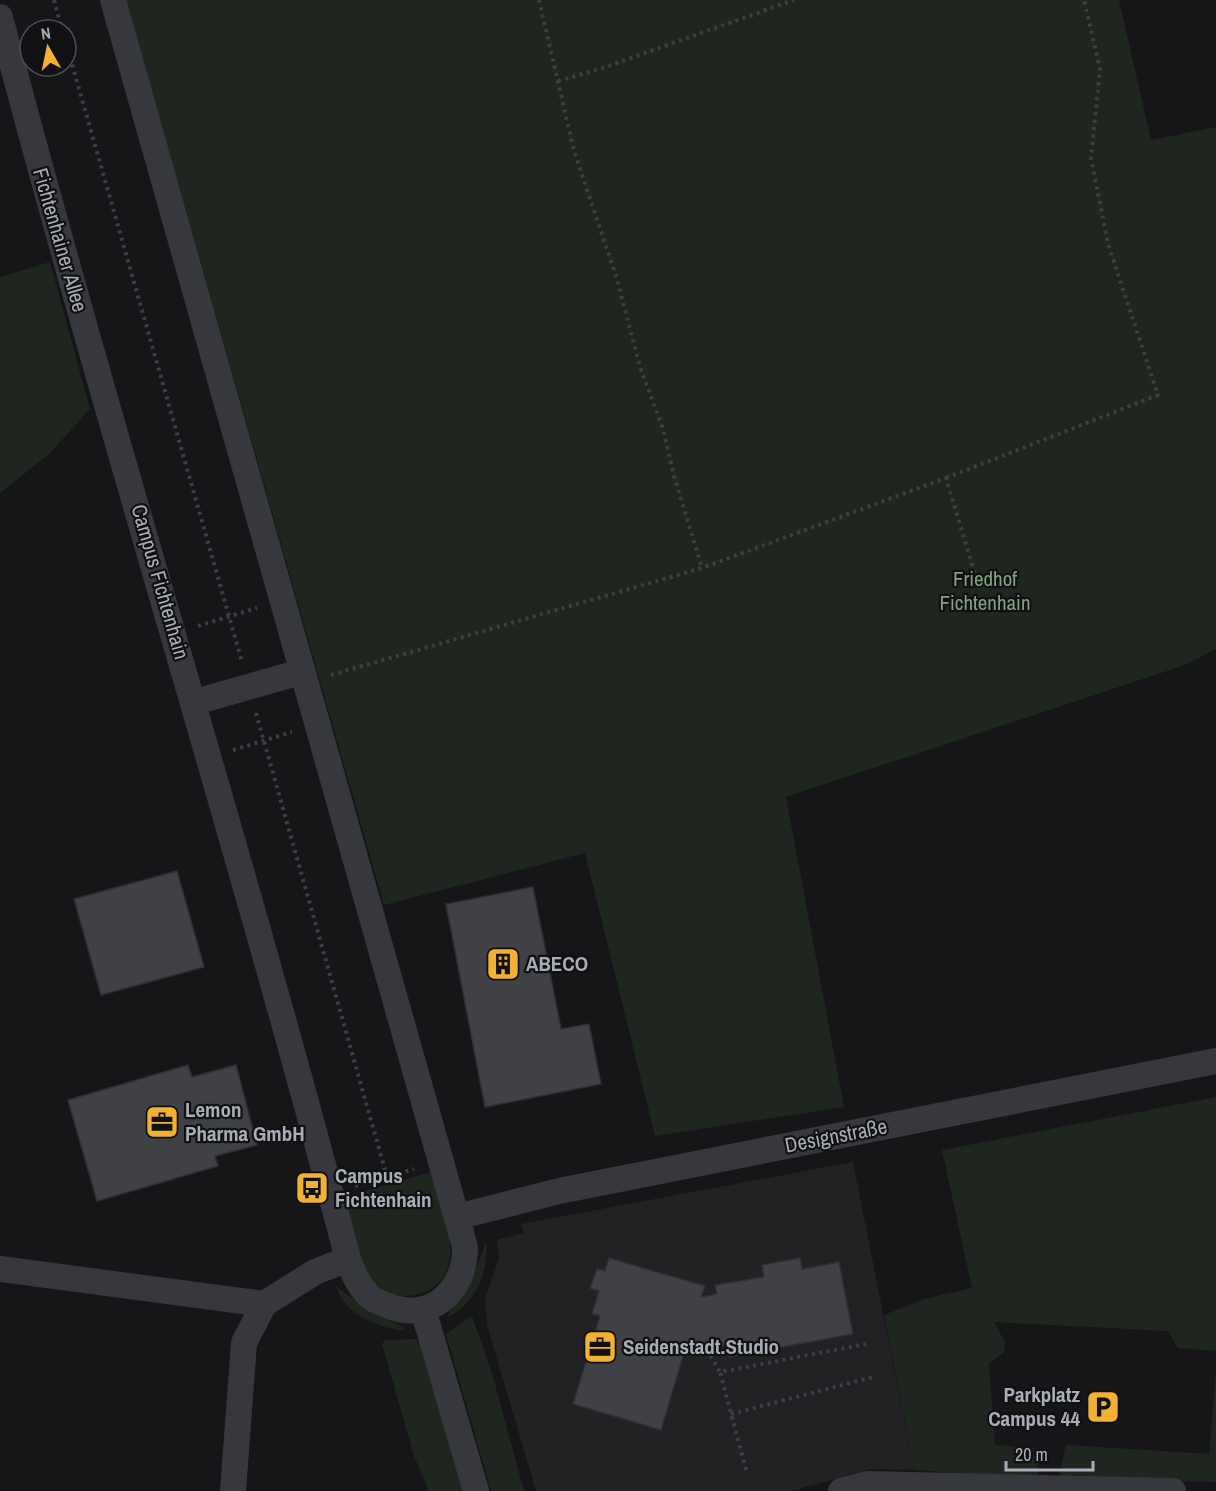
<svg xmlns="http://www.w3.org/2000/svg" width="1216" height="1491" viewBox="0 0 1216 1491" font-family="'Archivo Narrow',sans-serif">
<rect width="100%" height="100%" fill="#161618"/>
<path fill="#222225" d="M853 1162 914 1470 872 1469 791 1491H536L487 1325 485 1299 499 1258 497 1240 524 1233 521 1224Z"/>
<g fill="#1e261f">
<path d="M126 0H1119L1151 140 1216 127V649L1185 665 786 797 844 1107 655 1136 585 853 384 905Z"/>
<path d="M50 262 90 409 49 454 0 493V277Z"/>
<path d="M1216 1097V1351L1178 1348 1168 1331 994 1322 1005 1342 1004 1352 989 1364 995 1445 1039 1448 1038 1479 914 1470 884 1315 924 1299 972 1288 942 1150Z"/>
<path d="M434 1171C444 1212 476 1290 407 1296 392 1297 376 1288 368 1276 357 1260 348 1218 341 1198Z"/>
<path d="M486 1242C489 1272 476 1303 448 1317L450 1308 471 1282Z"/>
<path d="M336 1286 369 1311 405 1328 401 1331C373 1324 345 1315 336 1286Z"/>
<path d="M472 1316 492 1373 524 1491H491L446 1334Z"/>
<path d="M416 1339 426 1358 464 1491H429L414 1456 382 1344 385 1340Z"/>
<path d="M1216 1369V1482L1059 1478 1066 1445 1209 1454Z"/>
</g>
<g fill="#404145" stroke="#303034" stroke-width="1.5">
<path d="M177 871 204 967 101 995 74 899Z"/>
<path d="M533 887 561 1029 589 1024 601 1084 485 1107 446 904Z"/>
<path d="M188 1065 192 1077 236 1065 257 1145 215 1156 218 1166 97 1201 68 1100Z"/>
<path d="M609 1258 705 1286 701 1297 717 1294 715 1285 764 1277 762 1265 800 1258 802 1269 839 1262 853 1334 729 1357 727 1345 684 1353 661 1430 573 1404 600 1316 592 1314 599 1291 590 1288 597 1269 605 1271Z"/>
</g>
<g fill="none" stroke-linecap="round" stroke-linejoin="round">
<g stroke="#3d3f44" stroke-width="4" stroke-dasharray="3 4.5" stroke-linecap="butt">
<path d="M54 0 62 30"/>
<path d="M539 0 574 151 616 276 640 367 663 429 674 476 702 568"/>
<path d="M66 43 242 662"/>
<path d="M558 81 600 69 794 0"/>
<path d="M946 478 1158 395 1108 244 1091 158 1100 69 1084 0"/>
<path d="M198 626 257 608"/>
<path d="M331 675 702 568 946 478 979 588"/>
<path d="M256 713 387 1177"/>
<path d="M233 750 292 732"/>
<path d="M355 1186 414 1169"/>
<path d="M707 1349 720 1372"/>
<path d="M731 1414 873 1377"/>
<path d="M746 1470 720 1372 866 1344"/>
</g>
<g stroke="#37383d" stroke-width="26">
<path d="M0 17C109 433 239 843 348 1259 353 1272 358 1285 368 1295 372 1300 379 1302 384 1304 428 1325 466 1292 465 1247L113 0"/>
<path d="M195 702 301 672"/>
<path d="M457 1217 559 1191 1216 1061"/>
<path d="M0 1269 264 1304 315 1272 348 1259"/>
<path d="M423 1309 476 1491"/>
<path d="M233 1491 244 1343 264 1304"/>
<path d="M841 1491 867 1484 1173 1491"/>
</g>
</g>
<defs>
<symbol id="building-square" viewBox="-11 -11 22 22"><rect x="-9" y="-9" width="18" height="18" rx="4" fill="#f2b134" stroke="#111113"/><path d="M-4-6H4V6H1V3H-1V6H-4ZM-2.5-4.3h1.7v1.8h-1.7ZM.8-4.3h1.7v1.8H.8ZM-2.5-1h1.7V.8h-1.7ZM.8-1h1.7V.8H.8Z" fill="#111"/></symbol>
<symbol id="office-square" viewBox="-11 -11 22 22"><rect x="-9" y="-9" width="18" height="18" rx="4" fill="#f2b134" stroke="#111113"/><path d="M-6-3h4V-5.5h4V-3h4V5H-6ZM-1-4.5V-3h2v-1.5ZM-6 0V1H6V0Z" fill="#111"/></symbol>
<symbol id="bus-square" viewBox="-11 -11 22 22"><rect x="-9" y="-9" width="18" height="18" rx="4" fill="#f2b134" stroke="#111113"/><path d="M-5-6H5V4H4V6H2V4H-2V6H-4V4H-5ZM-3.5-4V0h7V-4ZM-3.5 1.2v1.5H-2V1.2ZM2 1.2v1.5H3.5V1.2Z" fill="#111"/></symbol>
<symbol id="parking-square" viewBox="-11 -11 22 22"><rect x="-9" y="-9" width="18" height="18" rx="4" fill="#f2b134" stroke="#111113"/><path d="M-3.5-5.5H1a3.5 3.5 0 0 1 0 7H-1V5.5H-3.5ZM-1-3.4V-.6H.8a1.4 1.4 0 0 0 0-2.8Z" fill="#111"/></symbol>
</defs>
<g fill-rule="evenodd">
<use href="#building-square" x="484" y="945" width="38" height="38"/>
<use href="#office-square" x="143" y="1103" width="38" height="38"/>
<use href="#bus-square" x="293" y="1169" width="38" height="38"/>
<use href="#office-square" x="581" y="1328" width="38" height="38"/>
<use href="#parking-square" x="1084" y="1388" width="38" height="38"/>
</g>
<g text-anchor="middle" stroke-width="4.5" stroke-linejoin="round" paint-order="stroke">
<g font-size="21" fill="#a8adb8" stroke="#111113">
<text transform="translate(60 240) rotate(74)" y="7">Fichtenhainer Allee</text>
<text transform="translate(160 582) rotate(74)" y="7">Campus Fichtenhain</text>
<text transform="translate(836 1136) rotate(-11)" y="7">Designstraße</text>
</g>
<g font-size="21" fill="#7fa381" stroke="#111113">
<text x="985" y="586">Friedhof<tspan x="985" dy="24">Fichtenhain</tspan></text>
</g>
<g font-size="21" font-weight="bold" fill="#a8adb8" stroke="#111113" text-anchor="start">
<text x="526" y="971">ABECO</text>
<text x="185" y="1117">Lemon<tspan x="185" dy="24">Pharma GmbH</tspan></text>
<text x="335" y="1183">Campus<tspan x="335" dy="24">Fichtenhain</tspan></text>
<text x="623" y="1354">Seidenstadt.Studio</text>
<text x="1080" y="1402" text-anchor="end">Parkplatz<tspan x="1080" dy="24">Campus 44</tspan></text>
</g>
</g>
<g transform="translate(48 48) rotate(351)"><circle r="28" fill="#111113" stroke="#4d4f55" stroke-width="1.5"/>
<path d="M0-4.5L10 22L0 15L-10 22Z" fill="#f2b134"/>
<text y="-9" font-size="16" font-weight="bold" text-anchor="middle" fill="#a8adb8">N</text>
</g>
<path d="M1006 1461v9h87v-9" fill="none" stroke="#a8adb8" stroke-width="3"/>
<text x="1015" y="1461" font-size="18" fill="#a8adb8" stroke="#111113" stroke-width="4.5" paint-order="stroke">20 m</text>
</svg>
